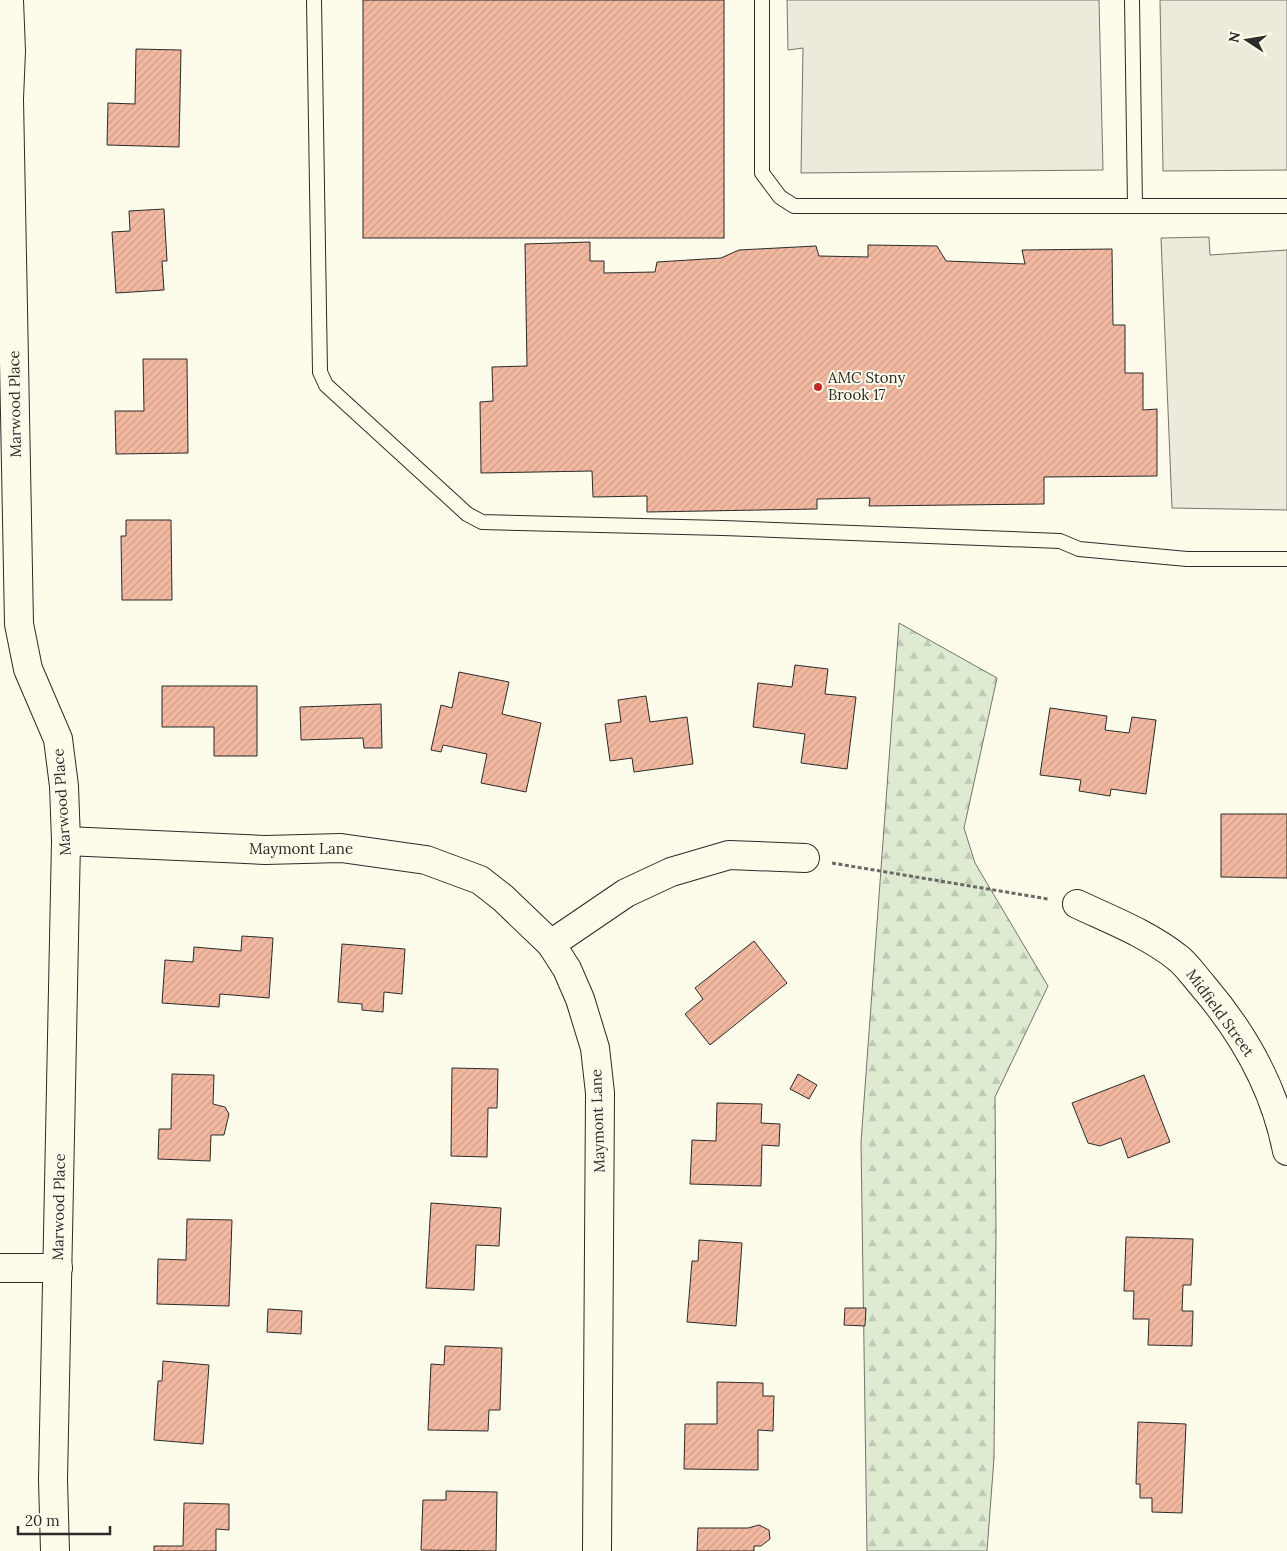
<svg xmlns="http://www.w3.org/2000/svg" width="1287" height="1551" viewBox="0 0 1287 1551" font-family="Lora,serif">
<defs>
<pattern id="forest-firs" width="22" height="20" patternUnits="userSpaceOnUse" patternTransform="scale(1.25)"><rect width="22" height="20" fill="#deebd1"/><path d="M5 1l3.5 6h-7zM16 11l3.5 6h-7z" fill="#bfcab4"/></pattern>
<pattern id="building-hatch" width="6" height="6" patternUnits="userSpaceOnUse" patternTransform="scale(1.25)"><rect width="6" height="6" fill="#f2b8a0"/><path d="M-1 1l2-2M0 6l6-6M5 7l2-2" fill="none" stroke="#d09e8a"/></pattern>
</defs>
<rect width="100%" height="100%" fill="#fdfbea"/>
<path fill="url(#forest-firs)" stroke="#74746e" d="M899 623 997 678 964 828 975 863 1048 986 995 1097 996 1230 994 1458 987 1551H867L861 1142Z"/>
<g fill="#eceadb" stroke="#74746e">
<path d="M787 0H1099L1103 170 801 173 803 48 788 50Z"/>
<path d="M1160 0H1287V170L1163 171Z"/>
<path d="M1209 237 1210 255 1287 250V510L1172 508 1161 238Z"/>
</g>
<g fill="url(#building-hatch)" stroke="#2b2b2b">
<rect x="363" y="0" width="361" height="238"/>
<path d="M136 49 181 50 179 147 107 145 108 103 135 104Z"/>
<path d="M164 209 167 261H162L164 290 116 293 112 232 130 231 129 211Z"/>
<path d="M590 242V261H604V273L655 272 657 262 721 258 739 250 816 246 819 256 868 257V245L937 246 946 261 1025 264 1022 250 1112 249 1113 325H1125V373H1143V410L1157 409V476L1044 477V504L869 506 870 498 817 499V509L647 512V496L593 497 592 471 481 473 480 402 493 401 492 367 527 366 525 244Z"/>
<path d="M143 359H187L188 453 116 454 115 411H144Z"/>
<path d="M126 520H171L172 600H122L121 536H126Z"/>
<path d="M795 665 828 669 825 694 856 697 847 769 801 763 805 734 753 727 758 683 792 687Z"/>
<path d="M459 672 509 682 502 714 541 723 526 792 481 783 487 754 443 745 441 752 431 750 441 705 452 708Z"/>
<path d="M162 686H257V756H214V727H162Z"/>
<path d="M646 696 650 722 687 717 693 764 634 772 632 758 610 761 605 724 621 722 618 700Z"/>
<path d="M381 704 382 748H364L363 738 301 740 300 707Z"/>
<path d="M1050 708 1107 716 1105 730 1129 733 1132 717 1156 720 1146 794 1111 789 1110 796 1079 791 1081 780 1040 775Z"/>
<path d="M1221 814H1287V878L1221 877Z"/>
<path d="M242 936 273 938 269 998 220 994 219 1007 162 1003 165 960 193 962 194 947 241 951Z"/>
<path d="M754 941 787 983 710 1045 685 1014 703 999 695 988Z"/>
<path d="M342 944 405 949 402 994 384 992 383 1012 362 1010V1004L338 1002Z"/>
<path d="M452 1068 498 1069 497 1108H488L487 1157 451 1156Z"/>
<path d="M172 1074 214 1075 213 1104 225 1107 229 1114 224 1135H211L210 1161 158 1159 159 1129H171Z"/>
<path d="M798 1074 817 1085 809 1099 790 1089Z"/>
<path d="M1144 1075 1170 1142 1128 1158 1121 1138 1100 1146 1088 1143 1072 1103Z"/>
<path d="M717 1103 762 1104 761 1123 780 1124 779 1146 762 1145 761 1186 690 1184 692 1140 716 1141Z"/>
<path d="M431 1203 501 1208 499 1246 476 1245 474 1290 426 1288Z"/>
<path d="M187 1219 232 1220 229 1306 157 1304 158 1259 186 1260Z"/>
<path d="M1126 1237 1193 1239 1191 1285H1183L1182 1311H1193L1192 1346 1148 1345 1149 1319H1133L1134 1291H1124Z"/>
<path d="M699 1240 742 1243 736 1326 687 1322 692 1261H698Z"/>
<path d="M845 1308H866L865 1326 844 1325Z"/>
<path d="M268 1309 302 1311 301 1334 267 1332Z"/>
<path d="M445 1346 502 1348 500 1410H489L488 1431 428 1430 431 1364 444 1365Z"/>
<path d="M163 1361 209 1365 203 1444 154 1440 158 1381H162Z"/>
<path d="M717 1382 763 1383V1396H774L773 1431 758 1430V1470L684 1469 685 1424H717Z"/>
<path d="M1138 1422 1186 1424 1182 1513 1152 1512V1498H1140V1484H1136Z"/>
<path d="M446 1491 497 1492 496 1551 421 1550 423 1500H446Z"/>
<path d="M184 1503 229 1504V1530L216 1529V1551H154V1546H183Z"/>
<path d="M759 1525 769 1530 770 1539 761 1546H754V1551H697L698 1528H748Z"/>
</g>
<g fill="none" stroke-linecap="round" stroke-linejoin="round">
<defs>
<g id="service">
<path d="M314 0 320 372 326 385 467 514 482 522 723 528 1060 541 1079 549 1187 559H1287"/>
<path d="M762 0V173L780 197 794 206H1287"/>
<path d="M1132 0 1135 206"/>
</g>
<g id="minor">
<path d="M9 0 11 51 9 99 19 624 28 669 58 739 64 786 66 841 53 1480 55 1551"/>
<path d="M66 841 265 850 341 848 426 860 480 880 503 898 551 944 567 969 580 999 595 1048 600 1093 597 1551"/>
<path d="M1077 904C1111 920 1148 934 1178 958 1187 965 1195 977 1203 986 1244 1034 1275 1089 1287 1151"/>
<path d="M551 944 626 893 671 872 729 855 805 858"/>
<path d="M0 1268H58"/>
</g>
</defs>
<use href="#service" stroke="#2b2b2b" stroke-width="16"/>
<use href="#minor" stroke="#2b2b2b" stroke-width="30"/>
<path stroke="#6a6964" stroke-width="3" stroke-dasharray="4 2.5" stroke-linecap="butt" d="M832 863 1048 899"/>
<use href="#service" stroke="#fdfbea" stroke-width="14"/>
<use href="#minor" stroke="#fdfbea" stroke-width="28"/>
</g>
<circle fill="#c62828" stroke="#fdfbea" stroke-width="2" cx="818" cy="387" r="5"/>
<g text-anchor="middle" stroke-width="4" stroke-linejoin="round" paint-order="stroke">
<g font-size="15" fill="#2b2b2b" stroke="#fdfbea" text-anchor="start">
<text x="828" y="383">AMC Stony<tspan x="828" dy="17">Brook 17</tspan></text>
</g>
<g font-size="15" fill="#2b2b2b" stroke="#fdfbea">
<text transform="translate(15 404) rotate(-91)" y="5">Marwood Place</text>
<text transform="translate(62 802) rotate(-94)" y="5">Marwood Place</text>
<text x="301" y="854">Maymont Lane</text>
<text transform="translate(1220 1013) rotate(54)" y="5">Midfield Street</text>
<text transform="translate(598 1121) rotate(-92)" y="5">Maymont Lane</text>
<text transform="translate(59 1207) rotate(-89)" y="5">Marwood Place</text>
</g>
</g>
<g transform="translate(1247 40) rotate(282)" stroke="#fdfbea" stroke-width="4" paint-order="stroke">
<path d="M0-4L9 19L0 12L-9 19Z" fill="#2b2b2b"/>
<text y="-8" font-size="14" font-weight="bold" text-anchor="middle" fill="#2b2b2b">N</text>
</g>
<path d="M18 1526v8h92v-8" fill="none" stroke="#2b2b2b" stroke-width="2.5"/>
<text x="25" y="1526" font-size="15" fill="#2b2b2b" stroke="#fdfbea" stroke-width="4" paint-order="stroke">20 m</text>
</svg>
